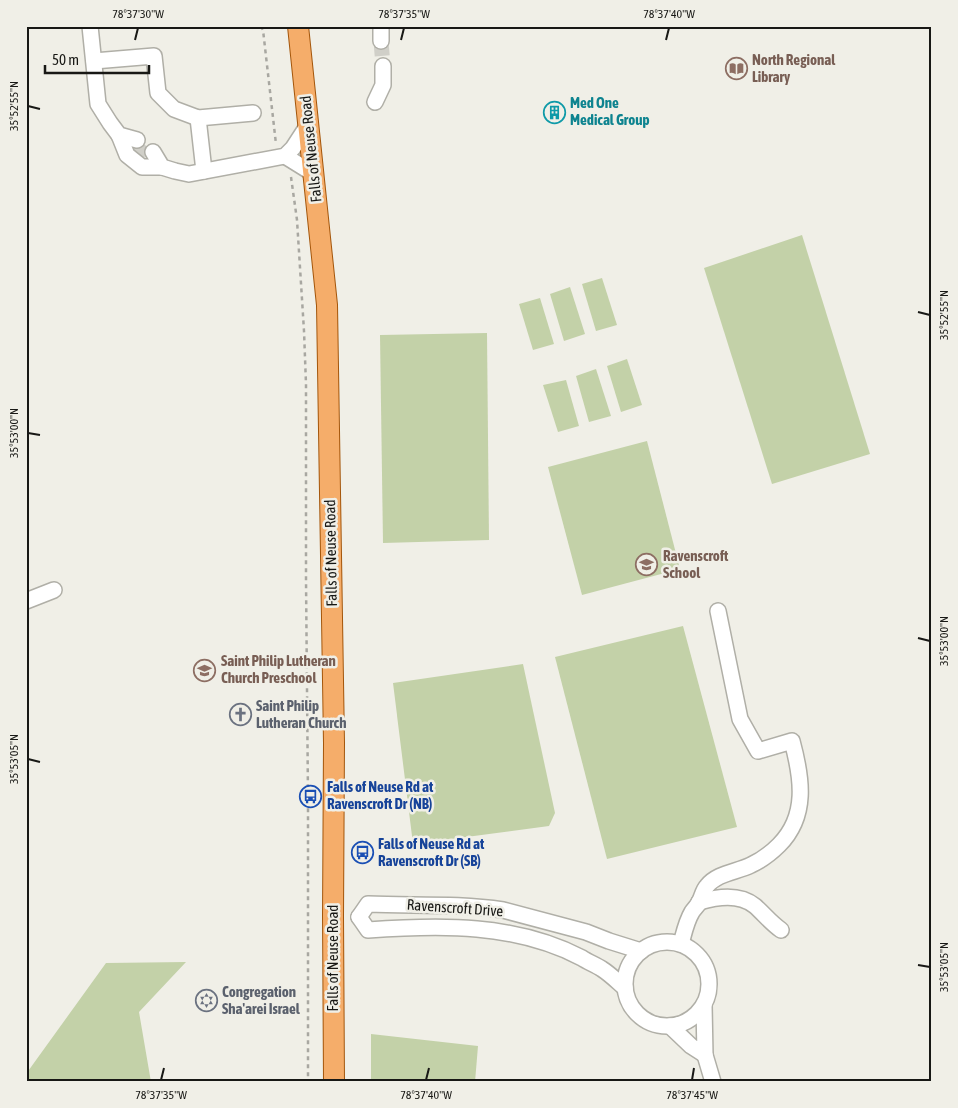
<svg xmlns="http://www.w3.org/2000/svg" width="958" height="1108" viewBox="0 0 958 1108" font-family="'Asap Condensed',sans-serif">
<rect width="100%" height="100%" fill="#f0efe7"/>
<g fill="#c3d1a8">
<path d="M802 235 870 454 772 484 704 268Z"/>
<path d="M602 278 617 325 596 331 582 284Z"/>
<path d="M570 287 585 334 564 341 550 294Z"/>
<path d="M540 298 554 344 533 350 519 304Z"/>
<path d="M487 333 489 540 383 543 380 335Z"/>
<path d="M627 359 642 405 621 412 607 366Z"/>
<path d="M596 369 611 416 589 422 576 376Z"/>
<path d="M566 380 579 426 558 432 543 385Z"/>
<path d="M647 441 680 569 582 595 548 467Z"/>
<path d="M683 626 737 827 607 859 555 657Z"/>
<path d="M523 664 555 813 549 826 413 844 393 683Z"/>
<path d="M186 962 139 1012 151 1082H26V1074L106 963Z"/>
<path d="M371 1034 478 1046 475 1082H371Z"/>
</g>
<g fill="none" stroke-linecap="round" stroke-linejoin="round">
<g stroke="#d0cfc8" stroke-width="15" stroke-dasharray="15 8" stroke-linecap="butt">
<path d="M381 41 383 66"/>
<path d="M134 146 148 157"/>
</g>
<defs>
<g id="minor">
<path d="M90 26 98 104 110 123 119 135 137 140"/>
<path d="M381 27V41"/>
<path d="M94 61 154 56 158 93 174 109 198 118 253 113"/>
<path d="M375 102 383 85V66"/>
<path d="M198 118 204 171"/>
<path d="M119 135 127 155 142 167H162"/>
<path d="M153 152 162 167 175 171 189 174 285 156 293 148 308 125"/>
<path d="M285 156 314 174"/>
<path d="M26 601 54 590"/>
<path d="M699 902C717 897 739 893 755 906 764 914 771 923 781 930"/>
<path d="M359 917 368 904C413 906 458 903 503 910L586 932 609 941 641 951"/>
<path d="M359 917 368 930C440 925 515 923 582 958 588 962 596 965 602 969 610 974 618 982 625 988"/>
<circle cx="667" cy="984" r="42"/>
<path d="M681 944C684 933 686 922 692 912 694 909 697 906 699 903 702 897 703 890 707 886 717 873 737 872 751 865 762 860 770 854 779 845 808 816 802 778 792 741L758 751 740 719 718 611"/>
<path d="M670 1026 691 1046 705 1055 704 1005"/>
<path d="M705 1055 713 1082"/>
</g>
<path id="major" d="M298 26 327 305 334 743 333 916 334 1082"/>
</defs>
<use href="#minor" stroke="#b0afa7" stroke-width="18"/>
<use href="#major" stroke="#a4560b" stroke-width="22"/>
<g stroke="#a8a7a1" stroke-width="2.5" stroke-dasharray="4 4" stroke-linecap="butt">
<path d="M261 26 263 30 276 144"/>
<path d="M291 177 297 220 304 331 306 384V579L308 798V1082"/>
</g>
<use href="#minor" stroke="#fff" stroke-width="15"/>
<use href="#major" stroke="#f5ad6a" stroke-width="20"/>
</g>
<path fill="none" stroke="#181815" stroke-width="2" d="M135 40 138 28M401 40 404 28M666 40 669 28M28 106 40 109M918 312 930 315M28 433 40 435M918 638 930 641M28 759 40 762M918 965 930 967M161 1080 164 1068M426 1080 429 1068M692 1080 694 1068"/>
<defs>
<symbol id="library-ring" viewBox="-11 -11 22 22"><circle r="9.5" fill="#f0efe7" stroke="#8d6e63" stroke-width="1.5"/><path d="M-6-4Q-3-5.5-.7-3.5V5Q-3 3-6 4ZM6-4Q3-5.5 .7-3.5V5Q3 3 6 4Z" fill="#8d6e63"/></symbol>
<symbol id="building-ring" viewBox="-11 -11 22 22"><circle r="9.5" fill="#f0efe7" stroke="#0f9aa8" stroke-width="1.5"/><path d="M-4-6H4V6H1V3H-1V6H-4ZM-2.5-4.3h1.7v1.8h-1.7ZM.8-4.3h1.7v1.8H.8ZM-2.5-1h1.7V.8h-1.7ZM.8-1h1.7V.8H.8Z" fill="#0f9aa8"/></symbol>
<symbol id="school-ring" viewBox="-11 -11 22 22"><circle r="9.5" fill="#f0efe7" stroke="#8d6e63" stroke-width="1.5"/><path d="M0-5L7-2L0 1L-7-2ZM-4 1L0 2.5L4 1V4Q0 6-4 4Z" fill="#8d6e63"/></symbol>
<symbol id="church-ring" viewBox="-11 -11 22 22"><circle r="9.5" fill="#f0efe7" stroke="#6b7280" stroke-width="1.5"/><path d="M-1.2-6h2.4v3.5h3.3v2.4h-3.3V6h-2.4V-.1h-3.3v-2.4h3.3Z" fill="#6b7280"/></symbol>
<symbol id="bus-ring" viewBox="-11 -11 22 22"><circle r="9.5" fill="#f0efe7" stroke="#1a4fb4" stroke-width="1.5"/><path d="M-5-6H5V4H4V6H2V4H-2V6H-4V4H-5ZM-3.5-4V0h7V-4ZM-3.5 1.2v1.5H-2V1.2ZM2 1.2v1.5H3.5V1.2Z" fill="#1a4fb4"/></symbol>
<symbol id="synagogue-ring" viewBox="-11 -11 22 22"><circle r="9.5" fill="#f0efe7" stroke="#6b7280" stroke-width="1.5"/><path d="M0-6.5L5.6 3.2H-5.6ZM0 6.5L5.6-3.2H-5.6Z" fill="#6b7280"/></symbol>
</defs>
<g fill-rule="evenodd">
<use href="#library-ring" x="724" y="56" width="25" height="25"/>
<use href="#building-ring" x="542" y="100" width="25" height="25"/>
<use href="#school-ring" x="634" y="552" width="25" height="25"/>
<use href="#school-ring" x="192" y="658" width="25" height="25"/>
<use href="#church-ring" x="228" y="702" width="25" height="25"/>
<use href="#bus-ring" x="298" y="784" width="25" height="25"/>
<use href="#bus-ring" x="350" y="840" width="25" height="25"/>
<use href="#synagogue-ring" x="194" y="988" width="25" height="25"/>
</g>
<g text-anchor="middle" stroke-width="5" stroke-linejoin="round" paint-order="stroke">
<g font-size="15" font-weight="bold" fill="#785e54" stroke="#f0efe7" text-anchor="start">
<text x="752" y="65">North Regional<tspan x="752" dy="17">Library</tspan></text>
<text x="663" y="561">Ravenscroft<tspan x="663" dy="17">School</tspan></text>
<text x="221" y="666">Saint Philip Lutheran<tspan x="221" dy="17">Church Preschool</tspan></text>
</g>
<g font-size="15" font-weight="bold" fill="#0d838f" stroke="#f0efe7" text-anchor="start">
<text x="570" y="108">Med One<tspan x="570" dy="17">Medical Group</tspan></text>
</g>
<g font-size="15" fill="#181815" stroke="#f0efe7">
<text transform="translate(311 149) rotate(-96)" y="5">Falls of Neuse Road</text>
<text transform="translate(331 553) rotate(-91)" y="5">Falls of Neuse Road</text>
<text transform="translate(455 908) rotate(4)" y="5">Ravenscroft Drive</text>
<text transform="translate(333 958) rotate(-90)" y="5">Falls of Neuse Road</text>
</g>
<g font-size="15" font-weight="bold" fill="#5b616d" stroke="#f0efe7" text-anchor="start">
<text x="256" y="711">Saint Philip<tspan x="256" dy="17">Lutheran Church</tspan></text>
<text x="222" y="997">Congregation<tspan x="222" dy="17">Sha'arei Israel</tspan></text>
</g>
<g font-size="15" font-weight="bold" fill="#164399" stroke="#f0efe7" text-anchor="start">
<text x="327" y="792">Falls of Neuse Rd at<tspan x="327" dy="17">Ravenscroft Dr (NB)</tspan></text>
<text x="378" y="849">Falls of Neuse Rd at<tspan x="378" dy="17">Ravenscroft Dr (SB)</tspan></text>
</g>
</g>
<rect width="958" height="1108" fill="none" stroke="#f0efe7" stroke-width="55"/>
<path d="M45 65v8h104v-8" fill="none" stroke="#181815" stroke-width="2.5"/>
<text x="52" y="65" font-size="15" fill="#181815" stroke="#f0efe7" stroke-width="4" paint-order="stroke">50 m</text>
<rect x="28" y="28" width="902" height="1052" fill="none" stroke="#181815" stroke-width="2"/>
<g font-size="12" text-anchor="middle" fill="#181815">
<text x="138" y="18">78°37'30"W</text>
<text x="404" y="18">78°37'35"W</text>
<text x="669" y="18">78°37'40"W</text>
<text transform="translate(14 106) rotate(-90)" y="4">35°52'55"N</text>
<text transform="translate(944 315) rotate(-90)" y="4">35°52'55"N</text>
<text transform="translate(14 433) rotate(-90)" y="4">35°53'00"N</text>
<text transform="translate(944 641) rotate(-90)" y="4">35°53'00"N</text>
<text transform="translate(14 759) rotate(-90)" y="4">35°53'05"N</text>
<text transform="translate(944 967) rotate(-90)" y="4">35°53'05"N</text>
<text x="161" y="1099">78°37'35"W</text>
<text x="426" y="1099">78°37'40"W</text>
<text x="692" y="1099">78°37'45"W</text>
</g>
</svg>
